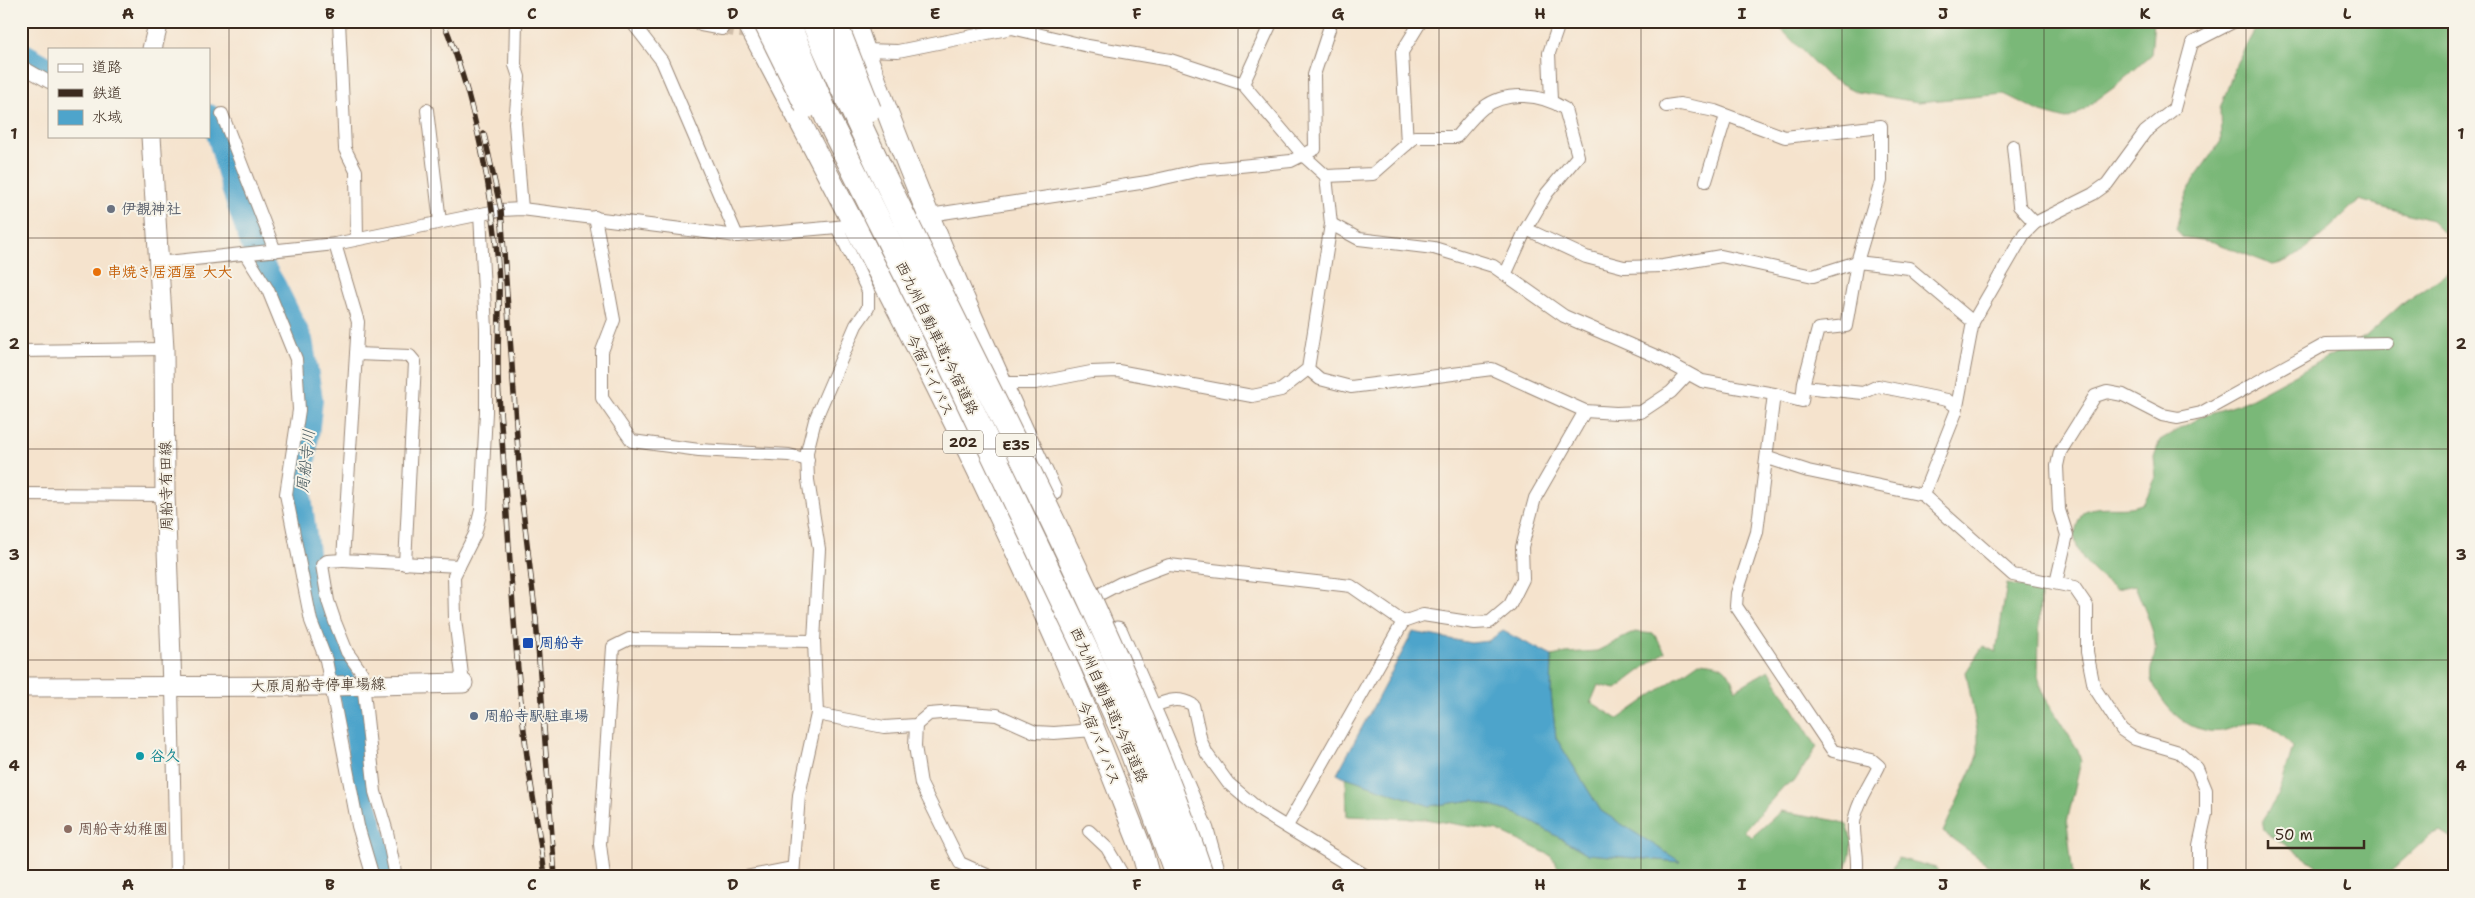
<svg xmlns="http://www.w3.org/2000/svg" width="2475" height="898" viewBox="0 0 2475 898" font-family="'Shantell Sans','Klee One',sans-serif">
<rect width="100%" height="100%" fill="#f7f3e8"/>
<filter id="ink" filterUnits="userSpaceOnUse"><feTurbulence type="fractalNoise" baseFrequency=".02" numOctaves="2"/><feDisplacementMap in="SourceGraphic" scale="10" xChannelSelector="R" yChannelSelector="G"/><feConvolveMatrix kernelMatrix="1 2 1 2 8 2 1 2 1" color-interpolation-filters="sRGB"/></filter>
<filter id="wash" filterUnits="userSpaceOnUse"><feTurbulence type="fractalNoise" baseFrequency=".0096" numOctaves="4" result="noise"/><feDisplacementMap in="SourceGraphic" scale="20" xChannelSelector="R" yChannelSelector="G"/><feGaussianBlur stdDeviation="1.12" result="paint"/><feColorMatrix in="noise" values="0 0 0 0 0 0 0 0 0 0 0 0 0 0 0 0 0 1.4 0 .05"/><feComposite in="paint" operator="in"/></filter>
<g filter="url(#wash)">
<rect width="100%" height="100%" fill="#f5e3cd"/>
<g fill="#7ab878" stroke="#5a714b">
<path d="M1761 21H2154L2151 55 2116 86 2076 115 2066 119 2041 112 2004 94 1918 102 1857 92 1828 77 1781 29Z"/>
<path d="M2260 21H2454V243L2431 220 2359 200C2336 220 2303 260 2273 265L2214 242 2182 237 2176 229 2181 210 2193 180 2221 141 2220 109 2237 62Z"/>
<path d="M2454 267V840L2441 832 2429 836 2385 877H2319L2316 865 2264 831 2262 820 2279 794 2293 747C2285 736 2266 720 2252 722 2242 723 2232 729 2222 731 2191 735 2166 711 2154 685 2147 671 2157 658 2155 643 2153 626 2141 602 2135 585L2116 589C2099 576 2070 555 2076 529 2077 523 2081 516 2084 511 2103 503 2125 512 2144 503L2156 477 2154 457 2160 440 2202 416 2242 403 2365 337 2402 304 2442 277Z"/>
<path d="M2007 584 2040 590 2038 675 2044 696 2078 750 2081 761 2067 822 2073 877H2005L1943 832 1978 756V735L1966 672 1983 646 1996 652Z"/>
<path d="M1635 632 1654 634 1665 652 1616 689 1598 685 1591 702 1618 719 1699 662C1725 664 1726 666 1736 689L1769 670 1817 747 1794 782 1784 786 1744 831 1752 837 1781 811 1838 821 1847 825C1855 844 1850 859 1843 877H1565L1550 855 1498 831 1425 819 1347 816 1346 777 1430 806 1473 800 1520 815 1588 854 1680 862 1601 811 1556 738 1551 694 1552 656 1566 653 1597 651Z"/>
<path d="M1898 858 1936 868 1943 877H1889Z"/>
</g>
<path fill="#4ea4cb" stroke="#446774" d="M1503 631 1552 656 1551 694 1556 738 1601 811 1681 862 1588 854 1520 815 1473 800 1430 806 1337 774 1413 632 1471 643 1488 641Z"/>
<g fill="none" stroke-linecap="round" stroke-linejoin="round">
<g stroke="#4ea4cb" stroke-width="22">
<path d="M21 52 49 68"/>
<path d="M209 115 214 121 233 191 252 246 276 287 302 340 312 399 301 496 308 553 317 597 332 649 351 699 365 800 387 877"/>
</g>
</g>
</g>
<g filter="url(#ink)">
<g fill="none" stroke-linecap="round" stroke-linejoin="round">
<path stroke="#d0beaa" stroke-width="12" stroke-dasharray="12 6" stroke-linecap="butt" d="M722 29 755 34"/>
<defs>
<g id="minor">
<path d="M339 21 345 149 356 171 357 239"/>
<path d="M516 21 515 65 519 77 515 123 522 209"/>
<path d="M631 21 662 61 737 236"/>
<path d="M694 21 701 25 722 29"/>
<path d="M864 50 898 51 1012 28 1088 46 1170 60 1243 84 1304 156 1326 176 1331 224 1308 369 1281 390 1252 396 1118 371 1091 372 1035 383H1000"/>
<path d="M21 66 49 82"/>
<path d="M1243 84 1272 21"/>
<path d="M1551 100 1549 53 1560 21"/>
<path d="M1666 106 1680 104 1715 111 1785 137 1881 126V181L1857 262 1846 326 1818 329 1804 382 1802 401 1774 394"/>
<path d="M427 110 440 222"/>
<path d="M222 114 275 251"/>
<path d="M1407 144 1402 52 1421 21"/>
<path d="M2013 146 2019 206 2035 223"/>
<path d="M1326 176 1373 174 1415 137H1456C1464 128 1473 116 1483 108 1506 90 1542 94 1565 109L1578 156 1547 193 1526 229 1506 273"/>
<path d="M1706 181 1726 116"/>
<path d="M923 216 1147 182 1200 170 1291 161 1315 149 1314 75 1331 23 1327 21"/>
<path d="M595 217 614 320 602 351V398L632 441 699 450 789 455 808 460"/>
<path d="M1331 224 1359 239 1434 248 1493 266 1564 316 1658 357 1702 381 1774 394 1757 532 1737 593 1736 606 1833 751 1872 760 1879 766C1871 783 1856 804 1854 823 1853 842 1860 858 1856 877"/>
<path d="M1526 229 1586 257 1624 267 1663 266 1721 256 1813 276 1857 262 1909 268 1973 322"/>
<path d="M335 244 358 322 343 560 459 566"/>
<path d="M246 255 268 290 296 359 299 410 286 494 311 621 326 660 358 826 373 877"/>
<path d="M158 263 335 244 501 210 522 209 737 236 837 227 884 220"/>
<path d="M21 351 164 349"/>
<path d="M356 354 410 356 415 362 405 564"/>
<path d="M1308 369 1320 379 1351 387 1492 369 1585 411 1616 413 1641 412 1671 392 1688 374"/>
<path d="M1804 387 1863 393 1878 386 1947 400 1957 407"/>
<path d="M1768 458 1808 471 1923 495 2013 575 2074 587 2087 606V652L2094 687 2122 730 2135 739 2179 752 2197 768 2206 790V814L2199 845V877"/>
<path d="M21 494 165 495"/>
<path d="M1923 495 1956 412 1973 322 2024 234 2035 223 2093 194 2107 184 2145 132 2174 109 2192 43 2235 21"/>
<path d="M343 560 327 561 322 565 328 601 335 622 347 652 362 673 375 792 387 832 396 877"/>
<path d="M2056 583 2067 535 2059 510 2057 466 2060 452 2095 396 2107 392 2123 395 2162 415 2178 418 2201 413 2326 344 2386 343"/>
<path d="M1100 594 1121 583 1169 565 1351 586 1403 622"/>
<path d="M463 683 455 619 454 576 475 534 481 510 486 412V329L480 214"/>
<path d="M172 686 176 877"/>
<path d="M1151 707C1167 701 1177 696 1193 705L1201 741 1207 754 1228 783 1262 812 1368 877"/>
<path d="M817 714 884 727 916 725 929 714 954 712 997 715 1035 732 1054 733 1094 730"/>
<path d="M916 725 915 746 921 784 960 863 991 877"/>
<path d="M1287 826 1403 622 1423 615 1475 623 1490 622 1510 605 1523 579 1522 547 1535 498 1585 411"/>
<path d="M1089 831 1107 848 1124 877"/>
<path d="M604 877 600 844 613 647 629 639 814 641"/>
<path d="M746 877 793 868"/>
<path d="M793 877 799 795 817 714 814 641 819 549 808 480 807 452 815 420 856 325 868 308V291L837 227"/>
</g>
<g id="secondary">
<path d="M152 49 159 21"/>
<path d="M151 136 164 349 165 495 172 686"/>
<path d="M21 687 332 686 463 683"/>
</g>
<g id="trunk">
<path d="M747 21C858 231 970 442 1065 660 1092 722 1116 785 1141 848L1149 877"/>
<path d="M854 21C910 181 979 337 1051 491"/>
<path d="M1117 632 1203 830 1216 877"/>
</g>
</defs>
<use href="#minor" stroke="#988676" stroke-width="14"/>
<use href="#secondary" stroke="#988676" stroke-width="21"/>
<use href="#trunk" stroke="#988676" stroke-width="23"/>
<use href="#minor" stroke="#fff" stroke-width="12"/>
<use href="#secondary" stroke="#fff" stroke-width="19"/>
<use href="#trunk" stroke="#fff" stroke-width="21"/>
<defs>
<g id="rail">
<path d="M443 21C474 94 496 205 499 284 500 322 496 359 499 397 508 514 512 631 526 748 531 791 540 834 545 877"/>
<path d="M484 134 501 210 521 493 536 619 555 877"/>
</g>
</defs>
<use href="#rail" stroke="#3b2a1e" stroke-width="5.5"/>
<use href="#rail" stroke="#f7f3e8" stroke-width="4" stroke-dasharray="11" stroke-linecap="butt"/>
<defs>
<g id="motorway-bridge">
<path d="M765 21 807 106"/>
<path d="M787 21 827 117 944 351 1093 665 1131 749 1178 877"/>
<path d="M813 21C937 309 1101 579 1202 877"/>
<path d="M834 21 869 110"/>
</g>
</defs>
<use href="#motorway-bridge" stroke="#988676" stroke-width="26" stroke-linecap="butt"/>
<use href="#motorway-bridge" stroke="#fff" stroke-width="24"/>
</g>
</g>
<path fill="none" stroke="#3b2a1e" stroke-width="1" stroke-opacity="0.55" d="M229 21V877M431 21V877M632 21V877M834 21V877M1036 21V877M1238 21V877M1439 21V877M1641 21V877M1842 21V877M2044 21V877M2246 21V877M21 238H2454M21 449H2454M21 660H2454"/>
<circle fill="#6b7280" stroke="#f7f3e8" stroke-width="2" cx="111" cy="209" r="5"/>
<circle fill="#e8710a" stroke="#f7f3e8" stroke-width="2" cx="97" cy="272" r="5"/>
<rect fill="#1a4fb4" stroke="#f7f3e8" stroke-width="2" x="522" y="637" width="12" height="12" rx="2.5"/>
<circle fill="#5c6f8a" stroke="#f7f3e8" stroke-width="2" cx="474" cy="716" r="5"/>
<circle fill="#0f9aa8" stroke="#f7f3e8" stroke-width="2" cx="140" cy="756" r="5"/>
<circle fill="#8d6e63" stroke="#f7f3e8" stroke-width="2" cx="68" cy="829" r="5"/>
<g text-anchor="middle" stroke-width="4" stroke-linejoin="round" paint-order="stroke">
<g fill="#f7f3e8" stroke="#73665b" stroke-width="1">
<rect x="943" y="430.5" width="40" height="23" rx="4"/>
<rect x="996" y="433.5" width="40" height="23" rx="4"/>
</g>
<g font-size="14" font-weight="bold" fill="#3b2a1e">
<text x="963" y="447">202</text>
<text x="1016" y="450">E35</text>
</g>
<g font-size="15" font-weight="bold" fill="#5b616d" stroke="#f7f3e8" text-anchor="start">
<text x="121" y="214">伊覩神社</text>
</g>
<g font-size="15" font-weight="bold" fill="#c56008" stroke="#f7f3e8" text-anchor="start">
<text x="107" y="277">串焼き居酒屋 大大</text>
</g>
<g font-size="15" fill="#3b2a1e" stroke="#f7f3e8">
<text transform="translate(937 338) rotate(64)" y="5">西九州自動車道;今宿道路</text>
<text transform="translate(930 375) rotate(64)" y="5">今宿バイパス</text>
<text transform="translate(166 486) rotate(-91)" y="5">周船寺有田線</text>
<text transform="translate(318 685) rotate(-1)" y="5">大原周船寺停車場線</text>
<text transform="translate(1109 705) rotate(66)" y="5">西九州自動車道;今宿道路</text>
<text transform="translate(1099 743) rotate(68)" y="5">今宿バイパス</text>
</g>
<g font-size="15" font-weight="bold" fill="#164399" stroke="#f7f3e8" text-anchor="start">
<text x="539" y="648">周船寺</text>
</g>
<g font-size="15" font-weight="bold" fill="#4e5e75" stroke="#f7f3e8" text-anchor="start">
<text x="484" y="721">周船寺駅駐車場</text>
</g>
<g font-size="15" font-weight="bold" fill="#0d838f" stroke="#f7f3e8" text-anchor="start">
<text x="150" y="761">谷久</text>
</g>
<g font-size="15" font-weight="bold" fill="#785e54" stroke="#f7f3e8" text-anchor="start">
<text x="78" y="834">周船寺幼稚園</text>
</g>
<g font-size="16" font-style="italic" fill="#42555b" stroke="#f7f3e8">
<text transform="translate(305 461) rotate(-84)" y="6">周船寺川</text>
</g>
</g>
<rect width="2475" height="898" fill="none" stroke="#f7f3e8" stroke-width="55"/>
<rect x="48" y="48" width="162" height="90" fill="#f7f3e8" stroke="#aca397"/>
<rect x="58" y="64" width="25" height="8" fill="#ffffff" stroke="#aca397"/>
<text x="92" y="72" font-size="15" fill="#3b2a1e">道路</text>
<rect x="58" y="89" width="25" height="8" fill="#3b2a1e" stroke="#aca397"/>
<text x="92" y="98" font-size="15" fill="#3b2a1e">鉄道</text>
<rect x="58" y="110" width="25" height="15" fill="#4ea4cb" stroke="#aca397"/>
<text x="92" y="122" font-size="15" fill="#3b2a1e">水域</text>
<path d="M2268 840v8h96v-8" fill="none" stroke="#3b2a1e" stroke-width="2.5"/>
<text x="2275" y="840" font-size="15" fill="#3b2a1e" stroke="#f7f3e8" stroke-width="4" paint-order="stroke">50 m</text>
<rect x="28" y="28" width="2420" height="842" fill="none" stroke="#3b2a1e" stroke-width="2"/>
<g font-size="16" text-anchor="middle" font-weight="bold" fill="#3b2a1e">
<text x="128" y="19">A</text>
<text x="330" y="19">B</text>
<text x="532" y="19">C</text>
<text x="733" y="19">D</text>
<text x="935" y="19">E</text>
<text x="1137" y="19">F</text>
<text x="1338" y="19">G</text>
<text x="1540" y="19">H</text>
<text x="1742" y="19">I</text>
<text x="1943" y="19">J</text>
<text x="2145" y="19">K</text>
<text x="2347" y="19">L</text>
<text x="14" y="139">1</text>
<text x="2461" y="139">1</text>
<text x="14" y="349">2</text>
<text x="2461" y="349">2</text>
<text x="14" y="560">3</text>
<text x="2461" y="560">3</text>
<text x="14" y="771">4</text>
<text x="2461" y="771">4</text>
<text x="128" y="890">A</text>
<text x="330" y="890">B</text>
<text x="532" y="890">C</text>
<text x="733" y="890">D</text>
<text x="935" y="890">E</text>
<text x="1137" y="890">F</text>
<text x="1338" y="890">G</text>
<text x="1540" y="890">H</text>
<text x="1742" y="890">I</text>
<text x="1943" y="890">J</text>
<text x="2145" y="890">K</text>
<text x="2347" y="890">L</text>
</g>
</svg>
